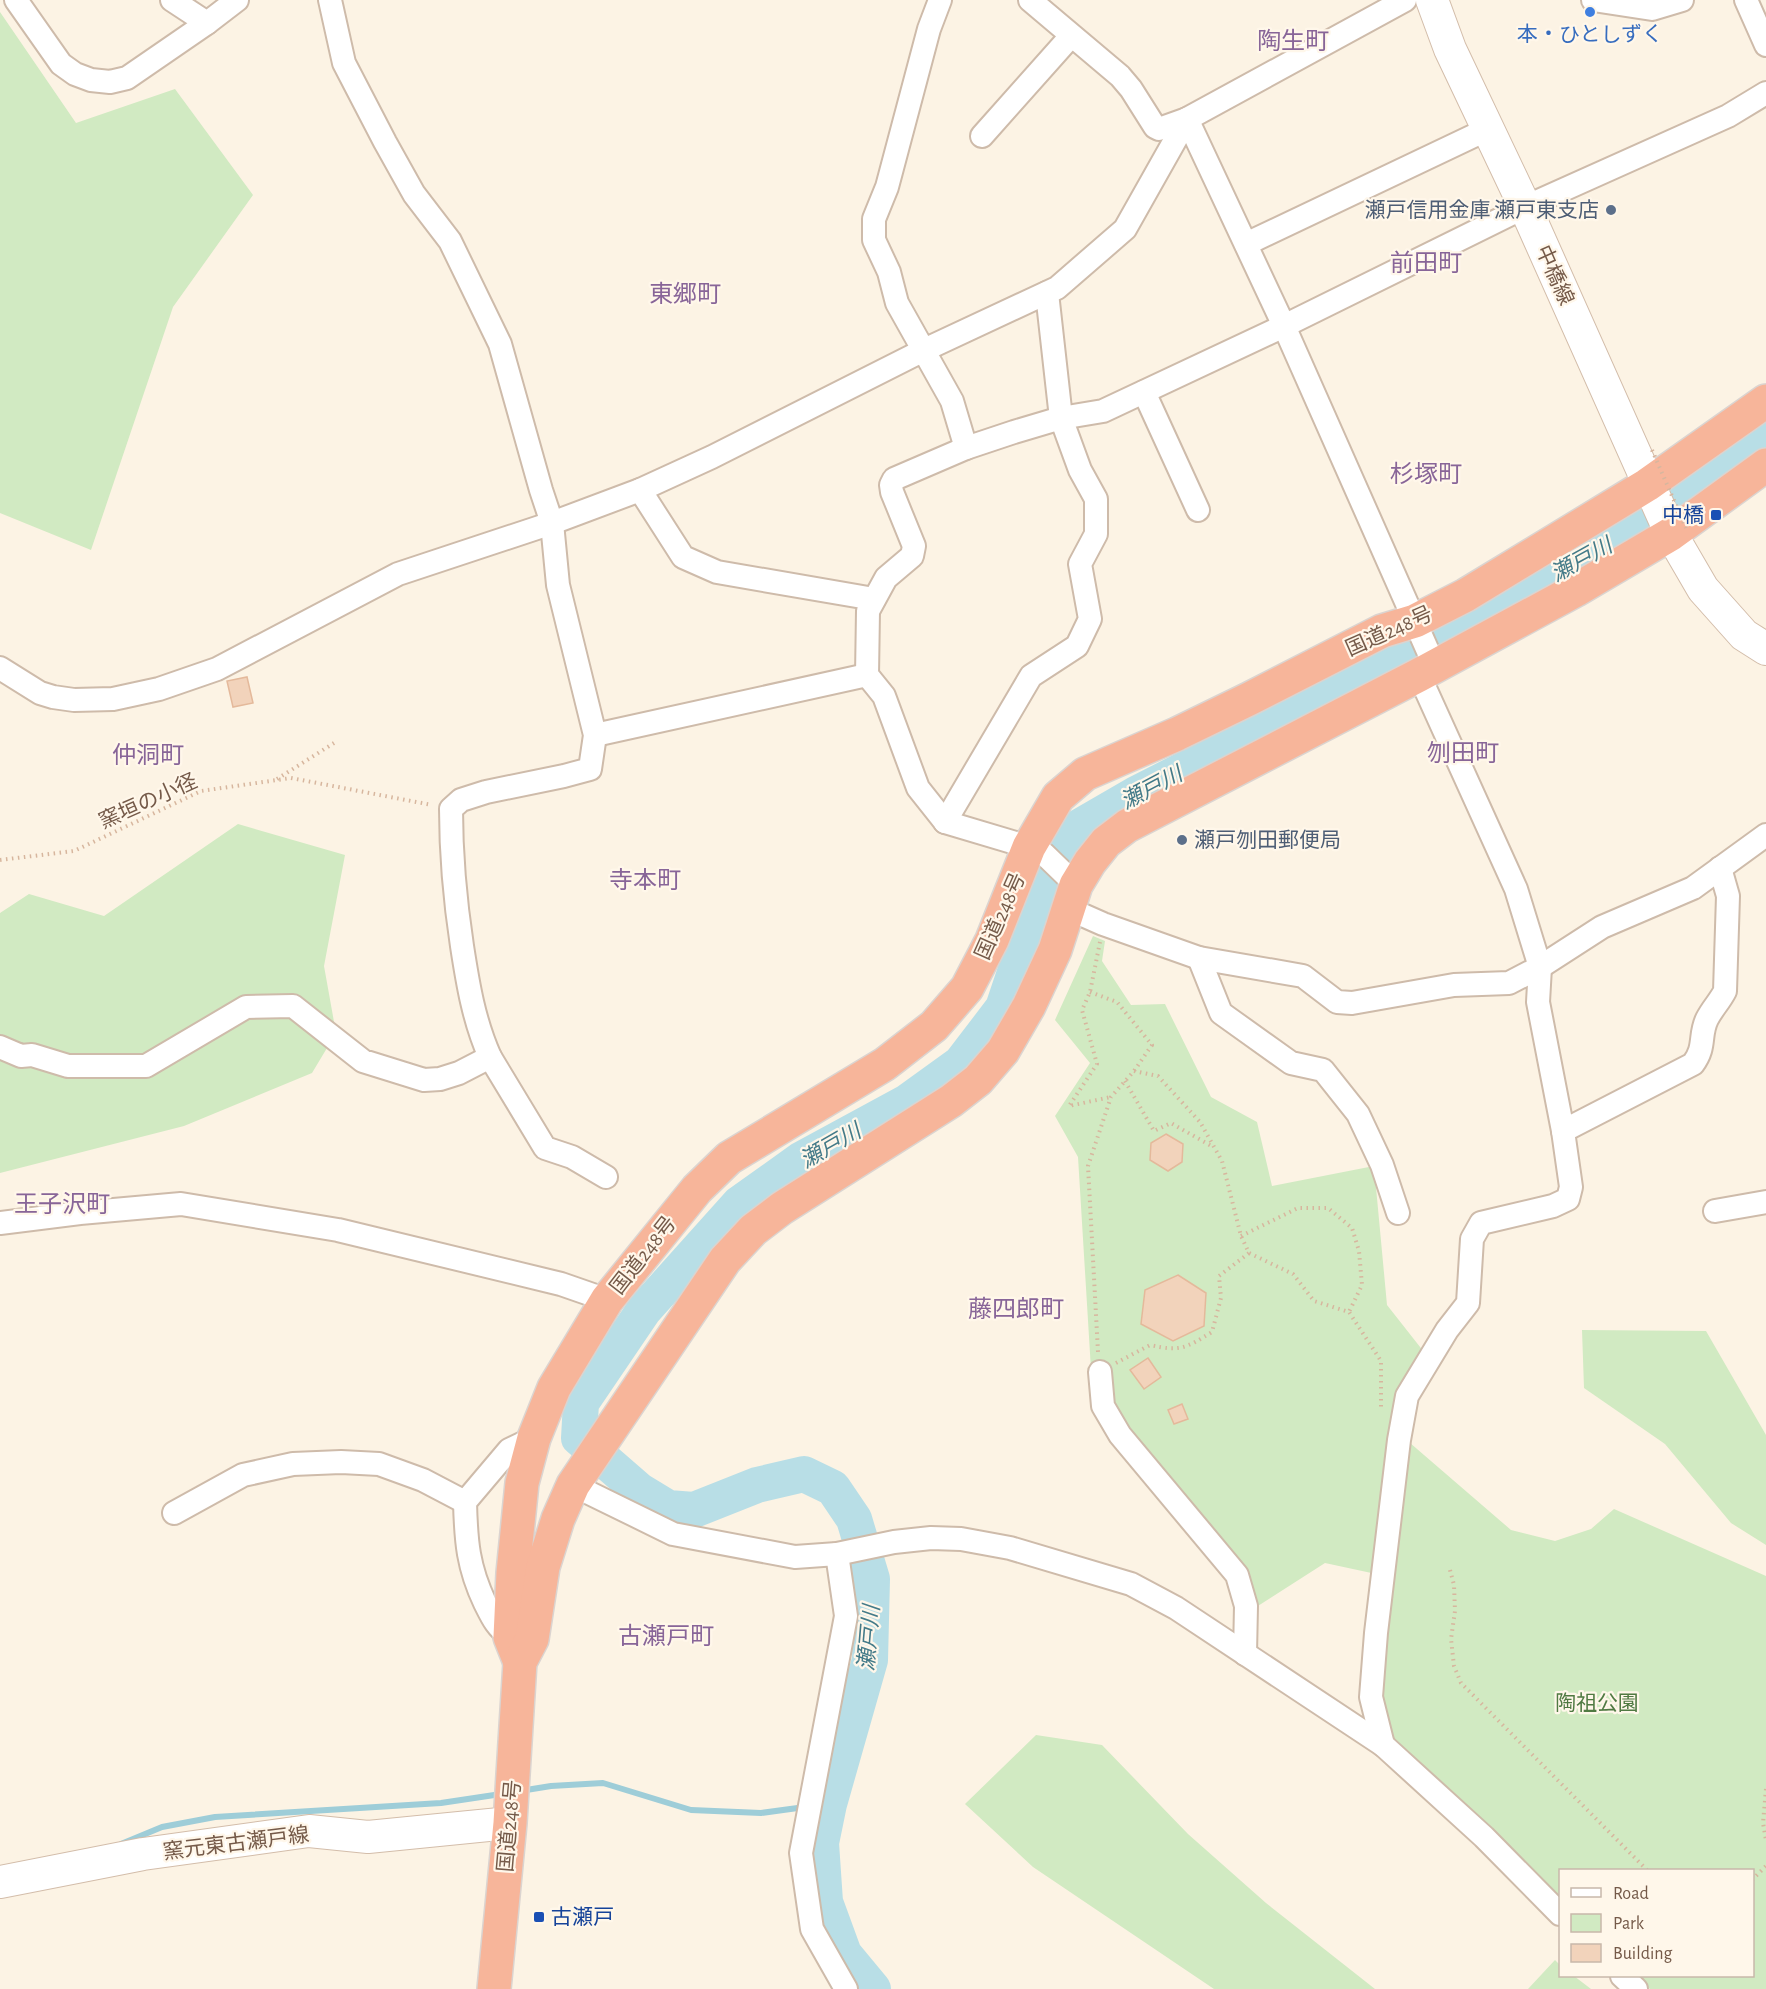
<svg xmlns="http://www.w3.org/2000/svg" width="1766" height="1989" viewBox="0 0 1766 1989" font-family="'Alegreya Sans','Noto Sans JP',sans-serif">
<rect width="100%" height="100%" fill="#fcf3e4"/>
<g fill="#d1eac2">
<path d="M0 12 76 123 175 89 253 195 173 307 91 550 0 513Z"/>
<path d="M238 824 345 855 324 966 336 1033 312 1073 184 1126 0 1173V913L29 894 104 916Z"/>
<path d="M1093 936 1105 941 1102 961 1131 1005 1165 1004 1211 1097 1257 1122 1272 1186 1374 1166 1387 1305 1424 1352 1399 1386 1395 1430 1511 1530 1555 1541 1591 1529 1614 1509 1766 1576V1989H1650L1635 1976H1752V1870H1560V1909L1394 1741 1375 1706 1390 1577 1325 1563 1250 1611 1092 1386 1078 1157 1055 1116 1090 1063 1055 1020Z"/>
<path d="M1582 1330 1706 1331 1766 1435V1545L1731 1523 1665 1444 1584 1388Z"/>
<path d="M1036 1735 1102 1745 1188 1834 1266 1903 1375 1989H1214L1033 1867 965 1804Z"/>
<path d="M1555 1960 1560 1965V1976H1574L1591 1989H1528Z"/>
</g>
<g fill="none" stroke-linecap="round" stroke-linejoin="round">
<g stroke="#9ecdd8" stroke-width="6">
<path d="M520 1791 551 1786 603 1783 691 1810 761 1813 805 1807"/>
<path d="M815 1806 829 1804"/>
<path d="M121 1844 162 1827 215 1817 441 1803 501 1794"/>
</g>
<path stroke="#b8dee6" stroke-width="36" d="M873 1989 844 1954 825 1902 821 1843 829 1804 870 1660 872 1579 854 1519 833 1488 804 1474 757 1485 694 1510 668 1508 640 1491 579 1438 581 1403 644 1310 739 1204 802 1159 907 1102 961 1063 1003 1008 1033 919 1079 827 1136 794 1398 661 1619 537 1766 428"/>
</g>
<g fill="#f2d3bb" stroke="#e4b99b" stroke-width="1.5">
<path d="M247 677 253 703 233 707 227 681Z"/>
<path d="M1166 1134 1183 1144 1182 1162 1168 1171 1150 1160 1151 1143Z"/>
<path d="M1178 1275 1206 1293 1204 1326 1173 1341 1141 1324 1145 1290Z"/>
<path d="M1148 1358 1161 1377 1144 1389 1130 1370Z"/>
<path d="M1182 1404 1188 1419 1174 1424 1168 1410Z"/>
</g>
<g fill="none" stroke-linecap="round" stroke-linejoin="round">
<defs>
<g id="street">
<path d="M16 0 61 64 75 74 91 80 110 82 127 78 207 23"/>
<path d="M172 0 207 23 237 0"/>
<path d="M940 0 929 29 887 187 874 219V240L889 272 897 303 952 401 966 448"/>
<path d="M1030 0 1120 76 1131 89 1155 127 1159 129 1187 119 1405 0"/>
<path d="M1593 0 1652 9 1682 0"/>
<path d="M1746 0 1766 45"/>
<path d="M1187 119 1284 326 1435 667"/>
<path d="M982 136 1071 36"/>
<path d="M1246 244 1488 129"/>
<path d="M1144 392 1198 510"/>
<path d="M640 490 683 557 717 572 874 599"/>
<path d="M0 668 40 693 53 697 74 700 113 699 159 689 217 669 398 574 552 523 640 490 712 457 922 351 1057 288 1125 229 1187 119"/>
<path d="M595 735 867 675"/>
<path d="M945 822 1031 676 1077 646 1090 619 1080 564 1096 534V499L1080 470 1061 418 1047 293"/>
<path d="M1076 885 1044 854 1029 847 945 822 918 788 884 696 867 675 868 611 886 578 912 556 914 546 892 492 891 485 894 479 966 448 1014 432 1061 418 1103 411 1284 326 1525 207 1728 116 1766 93"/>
<path d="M1069 909 1103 924 1199 958 1303 976 1337 1002 1352 1003 1454 985 1509 983 1540 967 1602 927 1693 888 1766 835"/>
<path d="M1199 958 1221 1013 1291 1063 1323 1070 1358 1114 1382 1165 1398 1213"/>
<path d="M0 1047 21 1056 32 1055 68 1066H146L246 1007 293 1006 363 1061 424 1080 440 1079 459 1073 490 1057C474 1021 468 985 462 946 455 900 451 856 451 809L461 800 486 792 564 776 590 769 595 735 558 585 552 523 541 490 500 344 450 241 414 194 385 142 344 63 330 0"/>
<path d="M490 1057 545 1148 572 1157 606 1177"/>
<path d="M1563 1131 1693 1064C1706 1047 1699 1035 1707 1019 1712 1009 1720 1001 1725 991L1728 896 1720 868"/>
<path d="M1715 1211 1766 1202"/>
<path d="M0 1223 80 1213 181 1204 338 1230 561 1284 607 1300"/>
<path d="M1100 1372 1103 1406 1120 1435 1237 1575 1246 1606 1245 1654"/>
<path d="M573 1485 673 1534 795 1557 837 1554 894 1542 931 1538 961 1539 1010 1548 1131 1584 1176 1608 1383 1745 1484 1837 1560 1914"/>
<path d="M174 1513 243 1475 293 1464 341 1462 379 1464 423 1480 465 1502"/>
<path d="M837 1554 846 1616 801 1853 812 1929 846 1989"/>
<path d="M510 1637C496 1626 493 1619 485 1603 468 1567 466 1542 465 1502L509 1450 534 1438"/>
<path d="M1383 1745 1371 1697 1376 1633 1399 1440 1407 1396 1447 1330 1468 1303 1472 1239 1481 1223 1553 1206 1568 1199 1571 1187 1563 1131 1538 1002 1540 967 1516 889 1419 675"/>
<path d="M1622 1976 1636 1989"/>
</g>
<g id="secondary">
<path d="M1432 0 1450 49 1525 207 1671 534 1703 589 1744 635 1766 649"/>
<path d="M0 1882 143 1854 309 1831 368 1837 510 1823"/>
</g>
<g id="highway">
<path d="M520 1662 510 1637 513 1573 522 1483 534 1438 554 1388 607 1300 697 1189 729 1158 885 1064 934 1026 967 988 992 940 1029 847 1058 797 1085 774 1177 734 1249 699 1382 631 1415 621 1466 595 1647 485 1766 401"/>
<path d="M494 1989 510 1823 520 1662 532 1639 543 1567 558 1519 573 1485 725 1260 753 1230 782 1208 951 1101 978 1080 1003 1051 1029 1006 1055 950 1076 885 1090 862 1106 842 1127 826 1419 675 1576 590 1671 534 1766 465"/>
</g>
</defs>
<use href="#street" stroke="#cebbaa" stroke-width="26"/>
<use href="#secondary" stroke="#d3bdaa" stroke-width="34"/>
<use href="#highway" stroke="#dbd4d0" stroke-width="36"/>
<g stroke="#d7b69e" stroke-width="4" stroke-dasharray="1.5 4.5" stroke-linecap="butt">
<path d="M277 779 334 743"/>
<path d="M0 860 74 851 201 791 291 778 432 805"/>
<path d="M1100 942 1090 992 1082 1010 1097 1064 1069 1106 1111 1097"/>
<path d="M1090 992 1117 1002 1152 1045 1134 1071 1111 1097 1088 1166 1098 1352"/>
<path d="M1134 1071 1158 1076 1200 1122 1222 1161 1241 1236 1249 1253 1293 1274 1314 1301 1349 1312 1381 1361V1410"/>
<path d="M1125 1081 1154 1131 1171 1123 1213 1147"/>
<path d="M1241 1236 1298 1208H1328L1352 1228 1359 1251 1362 1285 1349 1312"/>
<path d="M1116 1363 1150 1345C1180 1352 1186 1348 1212 1332L1221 1298 1219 1276 1249 1253"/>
<path d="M1450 1570 1454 1585 1455 1611 1451 1639 1454 1666 1461 1683 1647 1870"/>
<path d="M1766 1789 1763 1823 1766 1840"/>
<path d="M1752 1880 1766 1866"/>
</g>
<use href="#street" stroke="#fff" stroke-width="22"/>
<use href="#secondary" stroke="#fff" stroke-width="32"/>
<use href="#highway" stroke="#f7b59a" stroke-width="33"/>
<path stroke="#d7b69e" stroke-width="4" stroke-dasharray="1.5 4.5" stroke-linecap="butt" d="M1652 450 1686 528"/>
</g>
<circle fill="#3f7fe0" stroke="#fff7ea" stroke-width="2" cx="1590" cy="12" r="6"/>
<g fill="#5c6f8a" stroke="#fff7ea" stroke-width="2">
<circle cx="1611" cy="210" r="6"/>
<circle cx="1182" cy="840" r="6"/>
</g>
<g fill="#1a4fb4" stroke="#fff7ea" stroke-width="2">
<rect x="1710" y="509" width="12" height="12" rx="3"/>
<rect x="533" y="1911" width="12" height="12" rx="3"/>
</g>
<g text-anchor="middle" stroke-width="4.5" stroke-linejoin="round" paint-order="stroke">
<g font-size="21" fill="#366cbe" stroke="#fff7ea">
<text x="1590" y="41">本・ひとしずく</text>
</g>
<g font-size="21" fill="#4e5e75" stroke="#fff7ea" text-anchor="end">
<text x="1599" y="217">瀬戸信用金庫 瀬戸東支店</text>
<text x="1194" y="847" text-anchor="start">瀬戸刎田郵便局</text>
</g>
<g font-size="21" fill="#755a49" stroke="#fff7ea">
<text transform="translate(1555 275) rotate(66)" y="7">中橋線</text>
<text transform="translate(1389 631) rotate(-24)" y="7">国道248号</text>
<text transform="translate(148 801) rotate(-24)" y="7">窯垣の小径</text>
<text transform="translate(1000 916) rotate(-66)" y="7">国道248号</text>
<text transform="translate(643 1255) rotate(-52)" y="7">国道248号</text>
<text transform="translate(509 1826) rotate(-85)" y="7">国道248号</text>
<text transform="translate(236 1843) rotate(-7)" y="7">窯元東古瀬戸線</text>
</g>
<g font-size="21" fill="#164399" stroke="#fff7ea" text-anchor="end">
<text x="1704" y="522">中橋</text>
<text x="551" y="1924" text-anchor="start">古瀬戸</text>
</g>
<g font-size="21" fill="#507a42" stroke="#fff7ea">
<text x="1597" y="1710">陶祖公園</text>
</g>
<g font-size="22" font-style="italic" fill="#437a88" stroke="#fff7ea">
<text transform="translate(1581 559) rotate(-29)" y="8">瀬戸川</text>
<text transform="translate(1151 787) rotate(-28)" y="8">瀬戸川</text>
<text transform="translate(830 1145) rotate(-30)" y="8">瀬戸川</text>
<text transform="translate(868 1638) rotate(-85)" y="8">瀬戸川</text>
</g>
<g font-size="24" fill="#886598" stroke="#fff7ea">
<text x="1293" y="49">陶生町</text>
<text x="1426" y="271">前田町</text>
<text x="685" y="302">東郷町</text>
<text x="1426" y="482">杉塚町</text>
<text x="1463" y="761">刎田町</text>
<text x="148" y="763">仲洞町</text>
<text x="645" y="888">寺本町</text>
<text x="62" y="1212">王子沢町</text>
<text x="1016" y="1317">藤四郎町</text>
<text x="666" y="1644">古瀬戸町</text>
</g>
</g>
<rect x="1559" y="1869" width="195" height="108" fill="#fff7ea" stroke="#c8b8aa" stroke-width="1.5"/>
<rect x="1571" y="1888" width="30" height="9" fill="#ffffff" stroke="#c8b8aa" stroke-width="1.5"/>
<text x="1613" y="1899" font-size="18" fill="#755a49">Road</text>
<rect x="1571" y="1914" width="30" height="18" fill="#d1eac2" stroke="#c8b8aa" stroke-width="1.5"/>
<text x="1613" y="1929" font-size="18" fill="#755a49">Park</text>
<rect x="1571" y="1944" width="30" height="18" fill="#f2d3bb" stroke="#c8b8aa" stroke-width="1.5"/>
<text x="1613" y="1959" font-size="18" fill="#755a49">Building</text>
</svg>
